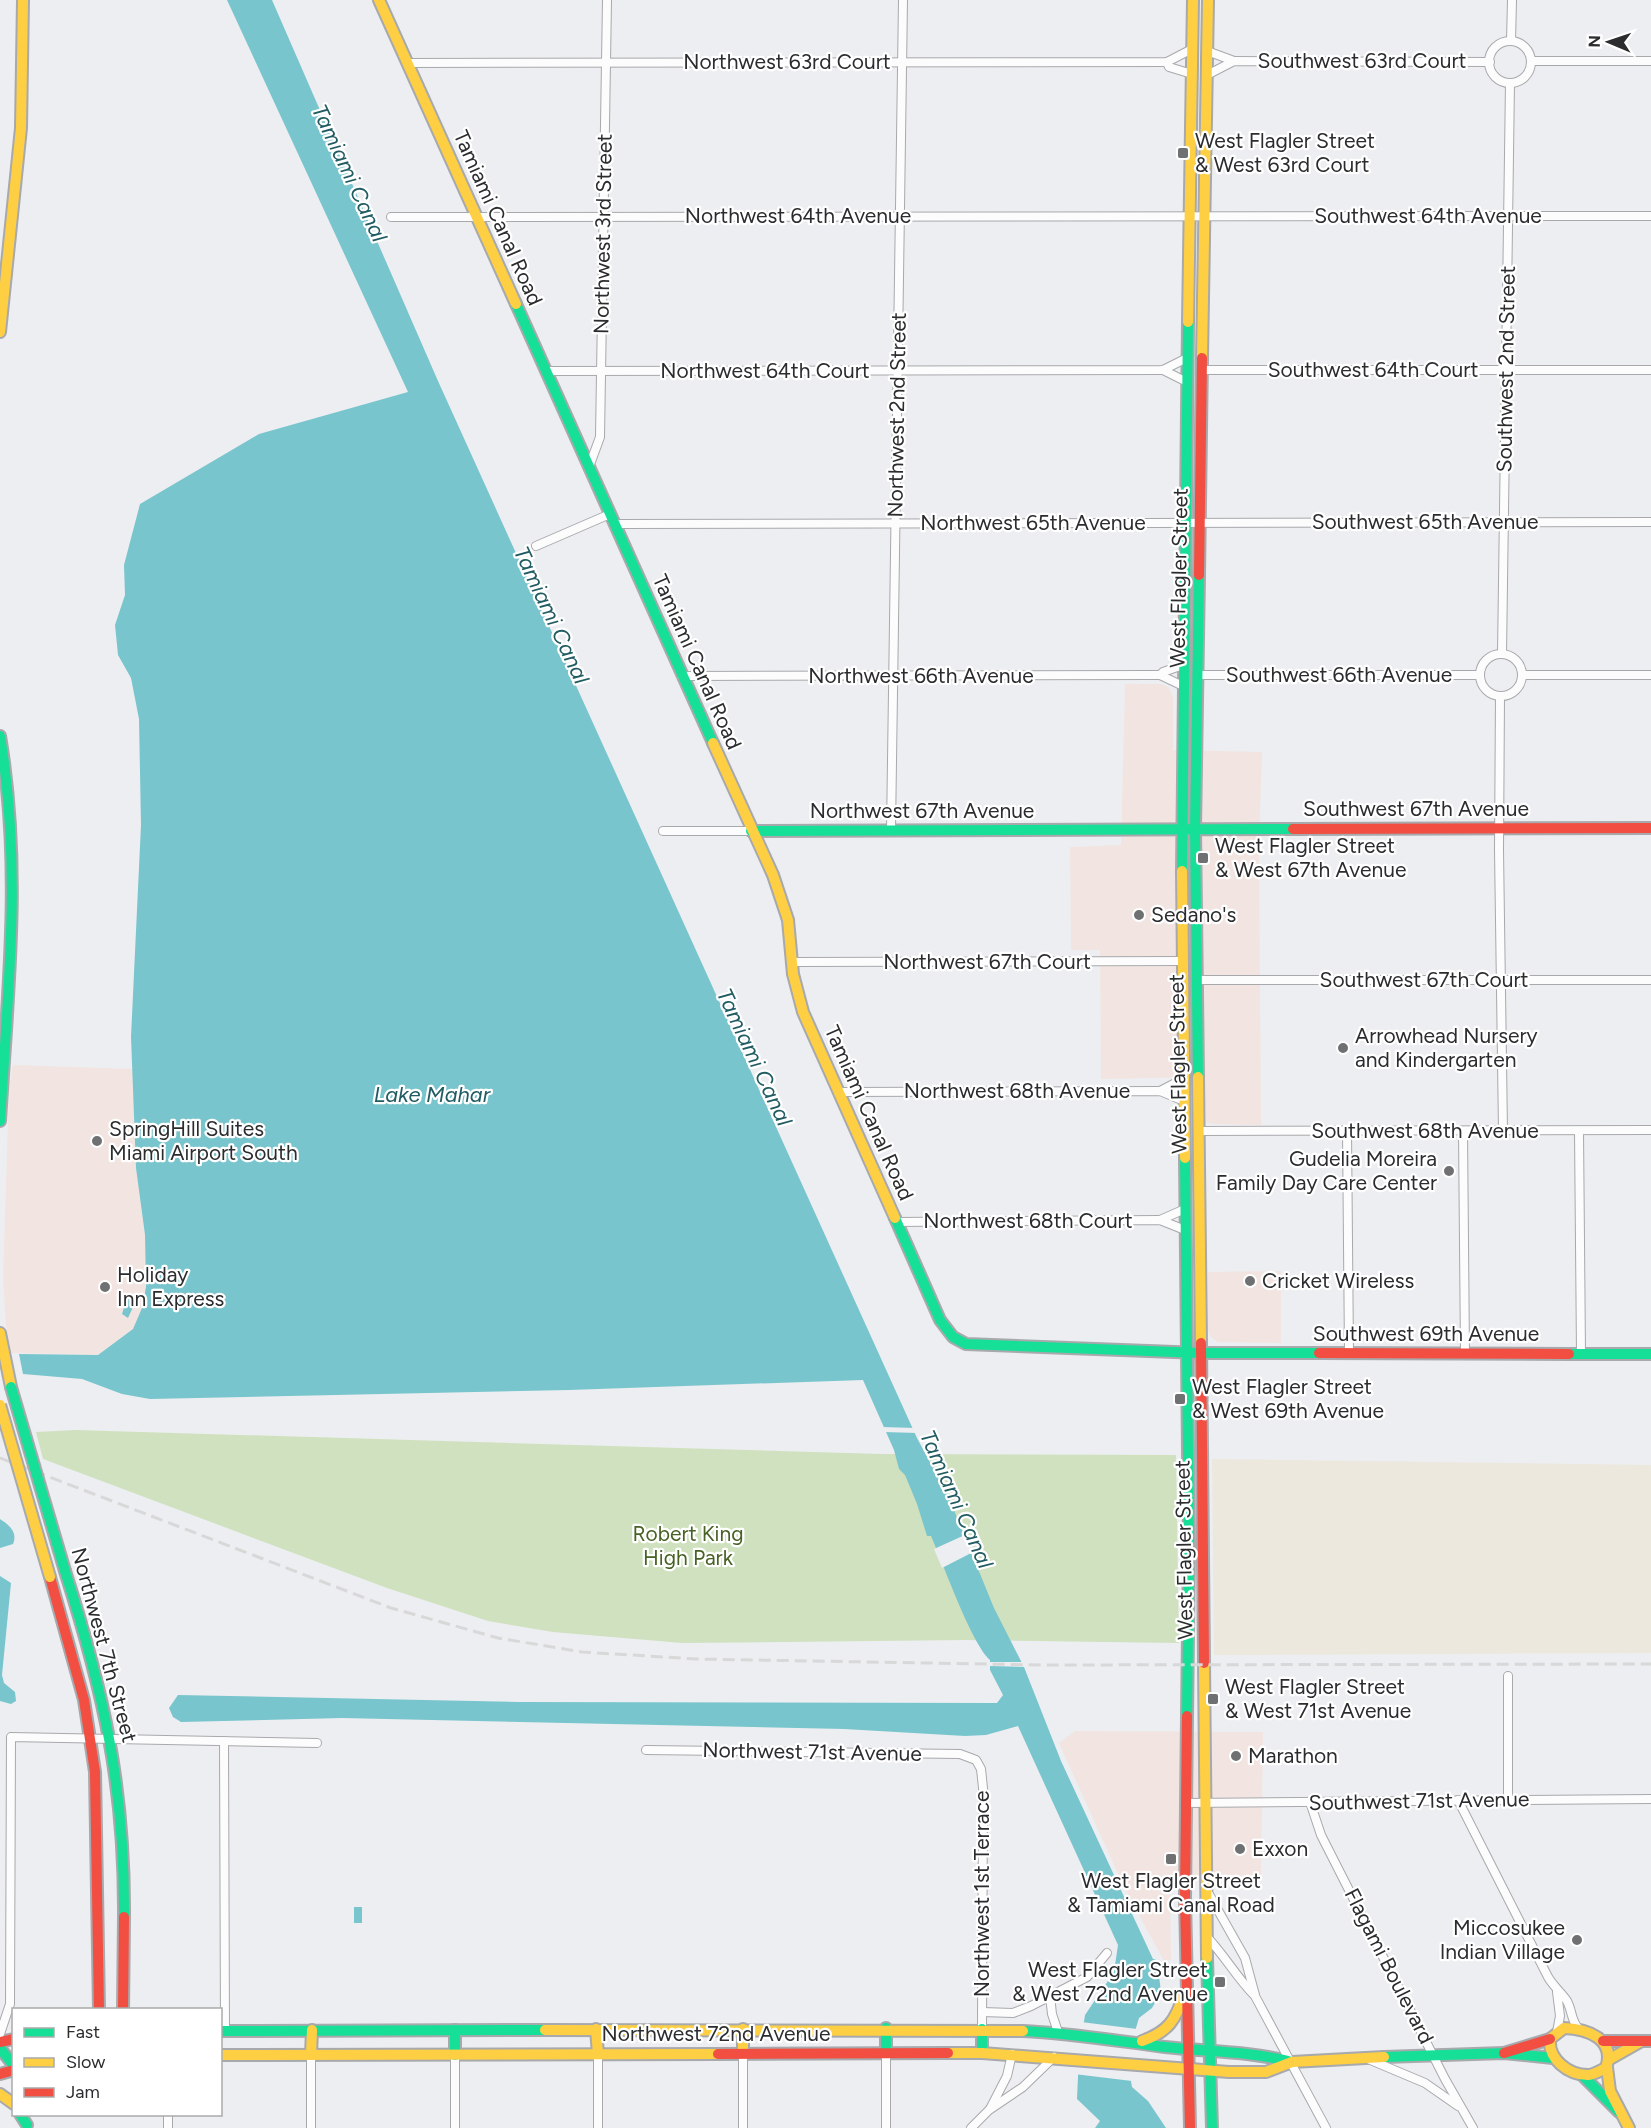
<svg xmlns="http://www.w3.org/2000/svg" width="1651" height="2128" viewBox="0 0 1651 2128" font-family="Figtree,sans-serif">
<rect width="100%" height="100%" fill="#edeef1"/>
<g fill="#f2e5e1">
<path d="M1125 684H1162L1169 688 1173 696V750L1262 752 1259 844 1261 1125 1211 1124 1206 1122 1203 1077 1101 1079 1100 950H1071L1070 847 1121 845Z"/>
<path d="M13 1065 133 1069 136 1168 145 1235 146 1287 142 1308 133 1329 98 1355 11 1353 6 1326 3 1279 9 1086Z"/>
<path d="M1281 1271V1343L1218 1342 1211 1337 1207 1328 1208 1272Z"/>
<path d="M1075 1731 1263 1732 1261 1876H1170L1171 1960 1164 1961 1124 1887 1059 1743Z"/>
</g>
<path fill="#ece8dd" d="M1212 1459 1651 1465V1653L1214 1655Z"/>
<path fill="#d0e1bf" d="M75 1430 882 1454 1176 1455 1179 1643 966 1640 682 1643 553 1632 488 1621 387 1588 43 1459 36 1432Z"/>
<g fill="#79c5cd">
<path d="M227 0H272L438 381 917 1438 949 1498 994 1608 1024 1667 1061 1761 1153 1959 1157 1960 1161 1992 1152 2008 1139 2018 1127 2058 1132 2087 1148 2101 1166 2128H1095L1100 2121 1077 2099 1079 2054 1085 2015 1114 1972 1118 1945 1018 1726 986 1735 965 1736 844 1729 342 1718 181 1722 173 1717 169 1708 178 1695 518 1702 997 1703 1003 1695 990 1670V1660C971 1643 943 1563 931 1536H927L917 1504 905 1475 899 1469 894 1450 863 1380 569 1390 150 1399 122 1394 82 1379 23 1374 19 1354 98 1355 133 1329 142 1308 146 1287 145 1235 136 1168 131 1037 141 825 139 719 131 678 118 655 115 625 125 595 124 565 140 504 259 434 408 392Z"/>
<path d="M127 1298H133V1307L128 1318 122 1314Z"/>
<path d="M0 1519C9 1525 18 1532 13 1544L0 1548Z"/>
<path d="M0 1576 11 1583 2 1675 4 1683 15 1692 16 1701 11 1704 0 1701Z"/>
<rect x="354" y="1907" width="8" height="16"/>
</g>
<g fill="#edeef1">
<path d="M881 1427 916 1428 918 1433 883 1432Z"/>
<path d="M967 1534 975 1551 942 1568 934 1549Z"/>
<path d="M989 1662H1025L1027 1667 989 1666Z"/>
<path d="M1081 2022 1137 2029 1130 2058 1132 2081 1074 2074Z"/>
</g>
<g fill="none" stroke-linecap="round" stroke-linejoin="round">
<defs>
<g id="street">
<path d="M1511 41 1512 0"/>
<circle cx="1510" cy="62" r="21"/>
<path d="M1207 51 1234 61"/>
<path d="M1531 61H1651"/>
<path d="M1167 62 1169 67 1192 74"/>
<path d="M407 63 1167 62 1192 49"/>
<path d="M1207 75 1234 61 1490 62"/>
<path d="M391 217 1651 216"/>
<path d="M1163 370 1187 382"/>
<path d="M1202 370H1651"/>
<path d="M546 371 1163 370 1187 358"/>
<path d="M589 467 600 437 607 0"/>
<path d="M615 524 1651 522"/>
<path d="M536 546 610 514"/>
<path d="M1502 654 1510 83"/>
<circle cx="1501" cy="675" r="21"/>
<path d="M1160 675 1163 672 1183 665"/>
<path d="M1197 675H1480"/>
<path d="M1522 675H1651"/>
<path d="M682 676 1153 675H1160L1183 686"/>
<path d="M1500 696 1499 850 1503 1131"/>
<path d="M891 830 903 0"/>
<path d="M663 831H751"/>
<path d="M792 962 1182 961"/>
<path d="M1197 980H1651"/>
<path d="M1160 1091 1183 1079"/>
<path d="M838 1092 1160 1091 1184 1101"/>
<path d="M1198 1131 1651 1130"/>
<path d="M1347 1131 1349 1354"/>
<path d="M1463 1131 1465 1354"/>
<path d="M1579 1131 1581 1354"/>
<path d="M1160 1220 1185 1209"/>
<path d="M896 1222 1160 1220 1185 1230"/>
<path d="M1508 1676V1800"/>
<path d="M224 1741 225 2030"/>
<path d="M646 1750 960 1754 976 1760 981 1769 983 1788 982 2029"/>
<path d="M1458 1800 1548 1977C1553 1986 1562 1993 1567 2001 1572 2010 1571 2020 1578 2028"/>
<path d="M1310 1802 1321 1835 1445 2079 1473 2128"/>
<path d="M1187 1803 1651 1799"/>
<path d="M1206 1889 1245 1958 1255 1995"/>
<path d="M1207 1937C1225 1956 1237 1978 1255 1996L1326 2128"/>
<path d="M1050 1996 1052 2014 1058 2032"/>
<path d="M982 2012 1013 2013 1031 2006 1087 1977 1107 1953"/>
<path d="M1557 2032 1560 2016 1557 1992"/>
<path d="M0 2034 10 2004 11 1737 317 1743"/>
<path d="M743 2053V2128"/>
<path d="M598 2054V2128"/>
<path d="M455 2055V2128"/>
<path d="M1368 2059 1425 2083 1458 2106"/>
<path d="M990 2109 1007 2076 1012 2054"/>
<path d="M168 2114V2128"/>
<path d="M311 2128V2055"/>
<path d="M886 2128V2052"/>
<path d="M971 2128 989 2110 1023 2087 1054 2057"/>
</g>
<g id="fast">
<path d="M516 304 713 743"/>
<path d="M0 736C22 866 8 990 0 1121"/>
<path d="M751 831 1293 829"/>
<path d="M1182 871 1188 322"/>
<path d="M1198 1077 1195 829 1199 575"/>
<path d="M1185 1158 1189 1550 1187 1716"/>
<path d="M895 1218 940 1320 953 1337 966 1344 1201 1353H1319"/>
<path d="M1569 1354H1651"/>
<path d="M65 1571C104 1693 125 1788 124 1917"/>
<path d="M1207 1958 1212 2128"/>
<path d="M886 2028V2052"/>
<path d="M982 2029V2053"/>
<path d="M455 2030V2055"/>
<path d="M220 2031 545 2030"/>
<path d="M1023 2031C1071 2033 1117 2041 1165 2047 1209 2052 1248 2051 1292 2062"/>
<path d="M0 2048 14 2066"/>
<path d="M1384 2057 1504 2053 1553 2058"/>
<path d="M1582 2075 1619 2112"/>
<path d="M20 2114 27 2125"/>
</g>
<g id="slow">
<path d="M379 0 516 304"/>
<path d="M1188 322 1193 0"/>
<path d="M0 332 21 128 23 0"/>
<path d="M1202 358 1208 0"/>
<path d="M713 743 773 875 788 920 793 974 803 1012 895 1218"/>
<path d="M1182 871 1185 1158"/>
<path d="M1198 1077 1201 1343"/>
<path d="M0 1333 11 1387"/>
<path d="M1204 1663 1207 1958"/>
<path d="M1564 2028C1588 2029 1616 2039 1606 2068 1601 2070 1593 2075 1588 2075 1568 2075 1548 2059 1550 2039Z"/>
<path d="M596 2029 598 2054"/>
<path d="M743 2029V2053"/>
<path d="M545 2030 1023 2031"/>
<path d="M1142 2041C1168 2032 1176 2020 1184 1994"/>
<path d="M948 2053H982L1229 2072H1266L1292 2062 1384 2057"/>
<path d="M220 2055 718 2054"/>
<path d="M311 2055 312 2030"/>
<path d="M1610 2059 1640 2042"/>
<path d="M1607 2067 1610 2091 1629 2128"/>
<path d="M0 2094 14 2104"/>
</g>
<g id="jam">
<path d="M1199 575 1202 358"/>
<path d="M1293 829 1651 828"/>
<path d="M1201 1343 1204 1663"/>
<path d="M1319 1353 1569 1354"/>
<path d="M50 1577 84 1700 95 1772 99 2010"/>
<path d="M1187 1716 1185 1899 1190 2128"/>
<path d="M123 2010 124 1917"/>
<path d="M1603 2041H1651"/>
<path d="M0 2042 14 2039"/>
<path d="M1504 2053 1550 2039"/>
<path d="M718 2054 948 2053"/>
<path d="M0 2074 14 2070"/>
</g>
</defs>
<use href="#street" stroke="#a8a9ac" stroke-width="10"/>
<use href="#fast" stroke="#a8a9ac" stroke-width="14"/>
<use href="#slow" stroke="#a8a9ac" stroke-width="14"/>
<use href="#jam" stroke="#a8a9ac" stroke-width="14"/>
<use href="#street" stroke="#fcfcfd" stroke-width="8"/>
<use href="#fast" stroke="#16e098" stroke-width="10"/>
<use href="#slow" stroke="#ffcf43" stroke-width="10"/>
<use href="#jam" stroke="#f24e42" stroke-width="10"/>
<path stroke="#d8d8d9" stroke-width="3" stroke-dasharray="12 6" stroke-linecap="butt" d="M0 1458 391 1608 498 1638 582 1652 696 1659 1042 1665 1651 1664"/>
<defs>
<path id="fast-bridge" d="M11 1387 65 1571"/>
<path id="slow-bridge" d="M0 1405 50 1577"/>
</defs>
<use href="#fast-bridge" stroke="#a8a9ac" stroke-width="14" stroke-linecap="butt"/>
<use href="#slow-bridge" stroke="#a8a9ac" stroke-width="14" stroke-linecap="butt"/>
<use href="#fast-bridge" stroke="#16e098" stroke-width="10"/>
<use href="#slow-bridge" stroke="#ffcf43" stroke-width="10"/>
</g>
<g fill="#6f7072" stroke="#fff" stroke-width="2">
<rect x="1177" y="147" width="12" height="12" rx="3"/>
<rect x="1197" y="852" width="12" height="12" rx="3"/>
<circle cx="1139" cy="915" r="6"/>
<circle cx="1343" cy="1048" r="6"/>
<circle cx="97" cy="1141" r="6"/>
<circle cx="1449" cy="1171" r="6"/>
<circle cx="1250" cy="1281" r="6"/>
<circle cx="105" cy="1287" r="6"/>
<rect x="1174" y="1393" width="12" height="12" rx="3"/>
<rect x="1207" y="1693" width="12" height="12" rx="3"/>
<circle cx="1236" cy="1756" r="6"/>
<circle cx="1240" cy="1849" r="6"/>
<rect x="1165" y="1853" width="12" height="12" rx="3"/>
<circle cx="1577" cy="1940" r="6"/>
<rect x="1214" y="1976" width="12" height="12" rx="3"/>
</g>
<g text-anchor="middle" stroke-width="4.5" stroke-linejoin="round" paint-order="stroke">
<g font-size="21" fill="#2b2c2e" stroke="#fff">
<text x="1362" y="68">Southwest 63rd Court</text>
<text x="787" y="69">Northwest 63rd Court</text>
<text x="798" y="223">Northwest 64th Avenue</text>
<text x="1428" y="223">Southwest 64th Avenue</text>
<text transform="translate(498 218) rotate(66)" y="7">Tamiami Canal Road</text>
<text transform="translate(603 234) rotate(-89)" y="7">Northwest 3rd Street</text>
<text transform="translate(1506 369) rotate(-89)" y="7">Southwest 2nd Street</text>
<text x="1373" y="377">Southwest 64th Court</text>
<text x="765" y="378">Northwest 64th Court</text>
<text transform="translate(897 415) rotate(-89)" y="7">Northwest 2nd Street</text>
<text x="1425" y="529">Southwest 65th Avenue</text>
<text x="1033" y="530">Northwest 65th Avenue</text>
<text transform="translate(1179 578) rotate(-89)" y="7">West Flagler Street</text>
<text transform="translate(697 662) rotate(66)" y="7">Tamiami Canal Road</text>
<text x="1339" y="682">Southwest 66th Avenue</text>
<text x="921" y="683">Northwest 66th Avenue</text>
<text x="1416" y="816">Southwest 67th Avenue</text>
<text x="922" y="818">Northwest 67th Avenue</text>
<text x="987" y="969">Northwest 67th Court</text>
<text x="1424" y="987">Southwest 67th Court</text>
<text transform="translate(1178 1064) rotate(-91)" y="7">West Flagler Street</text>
<text x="1017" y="1098">Northwest 68th Avenue</text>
<text transform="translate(869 1113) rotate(66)" y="7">Tamiami Canal Road</text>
<text x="1425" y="1138">Southwest 68th Avenue</text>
<text x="1028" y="1228">Northwest 68th Court</text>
<text x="1426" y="1341">Southwest 69th Avenue</text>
<text transform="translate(1184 1550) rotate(-91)" y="7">West Flagler Street</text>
<text transform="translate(104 1645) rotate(75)" y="7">Northwest 7th Street</text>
<text transform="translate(812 1752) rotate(1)" y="7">Northwest 71st Avenue</text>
<text transform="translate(1419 1801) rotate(-1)" y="7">Southwest 71st Avenue</text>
<text transform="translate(982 1894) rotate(-90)" y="7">Northwest 1st Terrace</text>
<text transform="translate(1389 1966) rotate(63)" y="7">Flagami Boulevard</text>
<text x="716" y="2041">Northwest 72nd Avenue</text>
</g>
<g font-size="21" fill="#2b2c2e" stroke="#fff" text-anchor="start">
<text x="1195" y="148">West Flagler Street<tspan x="1195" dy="24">&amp; West 63rd Court</tspan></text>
<text x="1215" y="853">West Flagler Street<tspan x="1215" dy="24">&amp; West 67th Avenue</tspan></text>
<text x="1151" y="922">Sedano's</text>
<text x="1355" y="1043">Arrowhead Nursery<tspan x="1355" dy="24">and Kindergarten</tspan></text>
<text x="109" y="1136">SpringHill Suites<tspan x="109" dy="24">Miami Airport South</tspan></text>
<text x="1437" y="1166" text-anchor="end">Gudelia Moreira<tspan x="1437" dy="24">Family Day Care Center</tspan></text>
<text x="117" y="1282">Holiday<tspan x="117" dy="24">Inn Express</tspan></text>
<text x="1262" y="1288">Cricket Wireless</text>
<text x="1192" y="1394">West Flagler Street<tspan x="1192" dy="24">&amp; West 69th Avenue</tspan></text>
<text x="1225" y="1694">West Flagler Street<tspan x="1225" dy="24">&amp; West 71st Avenue</tspan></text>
<text x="1248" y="1763">Marathon</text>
<text x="1252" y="1856">Exxon</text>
<text x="1171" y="1888" text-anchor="middle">West Flagler Street<tspan x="1171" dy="24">&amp; Tamiami Canal Road</tspan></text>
<text x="1565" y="1935" text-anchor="end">Miccosukee<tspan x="1565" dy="24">Indian Village</tspan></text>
<text x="1208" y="1977" text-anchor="end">West Flagler Street<tspan x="1208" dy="24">&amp; West 72nd Avenue</tspan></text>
</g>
<g font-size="21" fill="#486125" stroke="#fff">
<text x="688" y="1541">Robert King<tspan x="688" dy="24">High Park</tspan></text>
</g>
<g font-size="22" font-style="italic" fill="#215c63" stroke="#fff">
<text transform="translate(350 173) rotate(65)" y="8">Tamiami Canal</text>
<text transform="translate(552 615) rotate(65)" y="8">Tamiami Canal</text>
<text transform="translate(755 1057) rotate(65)" y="8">Tamiami Canal</text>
<text x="432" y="1102">Lake Mahar</text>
<text transform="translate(957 1499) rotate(66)" y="8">Tamiami Canal</text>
</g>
</g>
<rect x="12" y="2008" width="210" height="108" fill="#ffffff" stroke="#aaabab" stroke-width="1.5"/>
<rect x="24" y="2028" width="30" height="9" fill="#16e098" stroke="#aaabab" stroke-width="1.5"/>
<text x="66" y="2038" font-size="18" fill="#2b2c2e">Fast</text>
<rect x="24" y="2058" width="30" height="9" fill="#ffcf43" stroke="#aaabab" stroke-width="1.5"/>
<text x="66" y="2068" font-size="18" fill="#2b2c2e">Slow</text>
<rect x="24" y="2088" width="30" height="9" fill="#f24e42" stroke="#aaabab" stroke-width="1.5"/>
<text x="66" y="2098" font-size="18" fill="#2b2c2e">Jam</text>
<g transform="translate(1609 42) rotate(272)" stroke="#ffffff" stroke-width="4.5" paint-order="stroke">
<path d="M0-4.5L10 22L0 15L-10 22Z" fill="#2b2c2e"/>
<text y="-9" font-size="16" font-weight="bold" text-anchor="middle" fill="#2b2c2e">N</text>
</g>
</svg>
